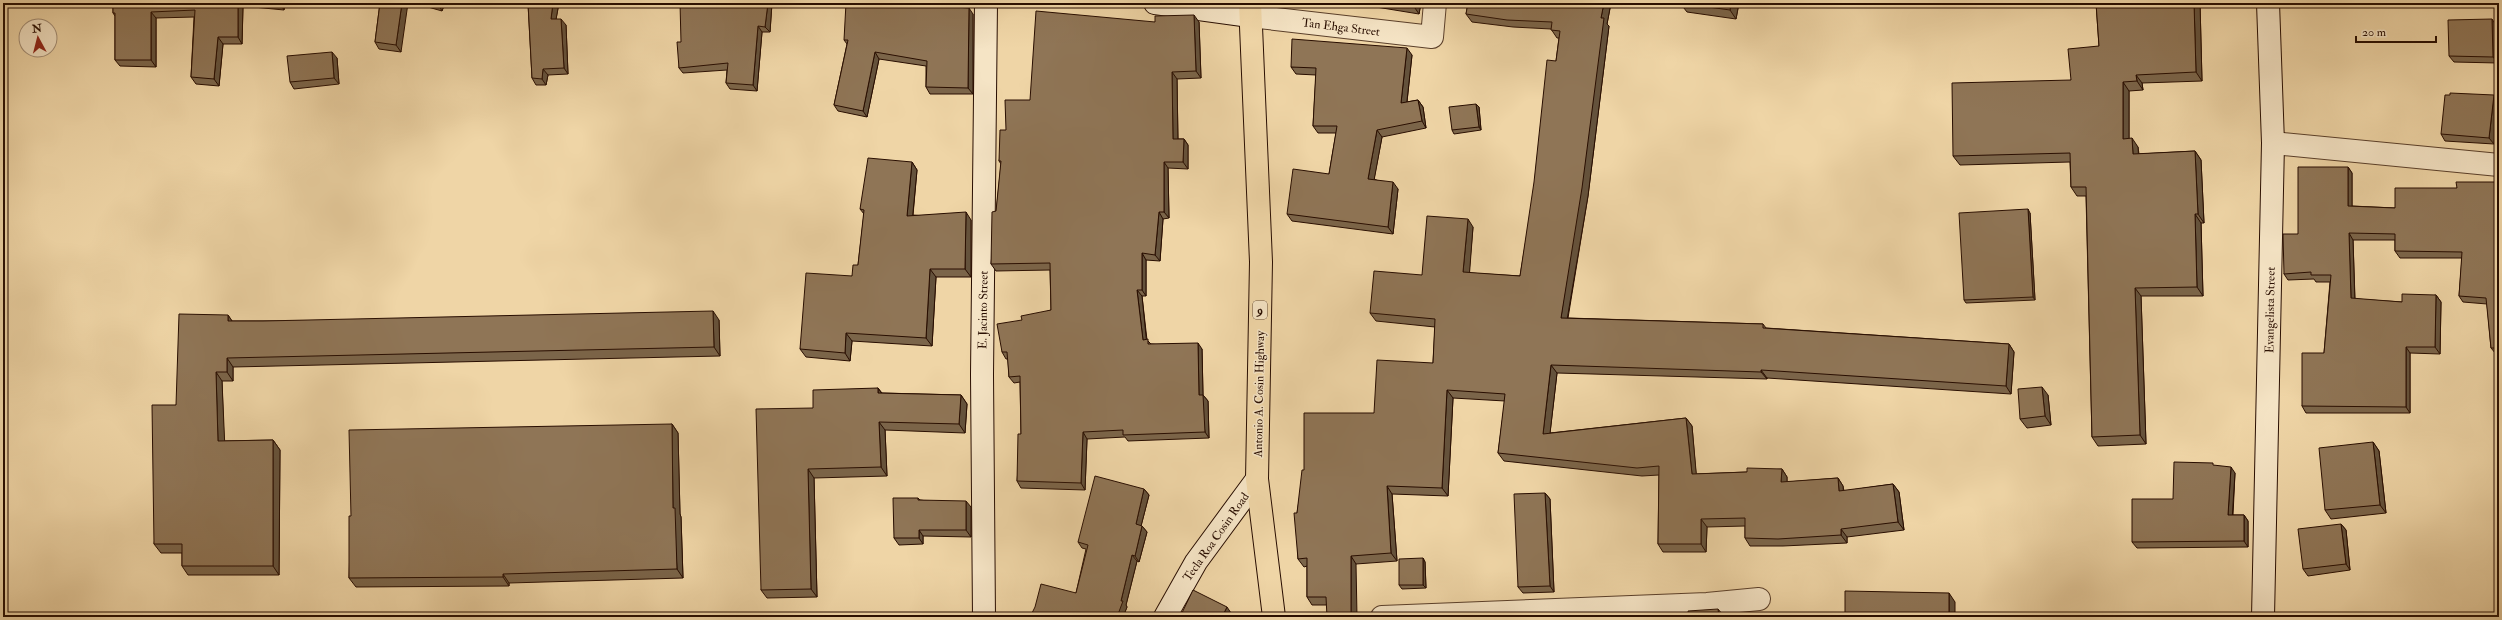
<svg xmlns="http://www.w3.org/2000/svg" width="2502" height="620" viewBox="0 0 2502 620" font-family="'IM FELL Double Pica',serif">
<rect width="100%" height="100%" fill="#efd5a6"/>
<filter id="stains"><feTurbulence type="fractalNoise" baseFrequency=".005" numOctaves="4"/><feColorMatrix values="0 0 0 0 .2 0 0 0 0 .09 0 0 0 0 .02 0 0 0 .5 -.17"/></filter>
<radialGradient id="worn" r=".72"><stop offset=".6" stop-color="#630" stop-opacity="0"/><stop offset="1" stop-color="#630" stop-opacity=".3"/></radialGradient>
<g fill="none" stroke-linecap="round" stroke-linejoin="round">
<defs>
<g id="street">
<path d="M1250 16 1432 37 1435 3"/>
<path d="M2273 143 2499 165"/>
<path d="M1382 617 1707 604 1759 599"/>
</g>
<g id="secondary">
<path d="M1155 3 1250 16"/>
<path d="M984 617 982 375 986 3"/>
<path d="M1165 617 1196 562 1257 479"/>
<path d="M2263 617 2273 143 2268 3"/>
</g>
<path id="highway" d="M1250 3 1261 262 1257 479 1274 617"/>
</defs>
<use href="#street" stroke="#5a3f2a" stroke-width="24"/>
<use href="#secondary" stroke="#280d00" stroke-width="24"/>
<use href="#highway" stroke="#280d00" stroke-width="24"/>
<use href="#street" stroke="#f5e4c5" stroke-width="22"/>
<use href="#secondary" stroke="#f5e4c5" stroke-width="22"/>
<use href="#highway" stroke="#efd5a6" stroke-width="22"/>
</g>
<g fill="#7b654a" stroke="#280d00">
<path d="M113 3H285L284 10 243 6 242 44H223L219 86 196 84 191 77 194 17 156 18V67L120 66 115 60V16L113 13Z"/>
<path d="M380 3 401 52 379 49 375 42Z"/>
<path d="M414 3H445L442 11Z"/>
<path d="M526 3H559L556 19 566 25 568 74 548 75 546 85H536L532 78 528 4Z"/>
<path d="M772 3 770 32H762L757 91 730 89 726 83 727 70 683 73 679 68 681 42Z"/>
<path d="M1368 3H1421L1419 14 1370 6Z"/>
<path d="M1468 3H1611L1607 24 1609 26 1588 196 1568 318 1763 324 1766 328 2009 344 2014 352 2011 394 1767 378V379L1557 373 1550 433 1686 418 1692 426 1696 474 1747 472 1782 469 1787 477V482L1838 478 1843 486 1844 491 1893 484 1899 492 1904 530 1847 537V543L1783 546H1750L1745 538V526L1707 527 1706 552H1663L1658 544 1659 475 1642 476 1504 461 1498 453 1505 401 1453 398 1448 496 1392 494 1397 561 1356 564 1326 605H1312L1307 597V566L1304 567 1298 559 1297 513 1304 470 1374 413 1433 363 1435 327 1376 321 1370 313 1422 275 1473 227 1469 273 1520 276 1556 61 1559 38H1557L1551 29 1513 27 1472 22 1466 14Z"/>
<path d="M1680 3H1739L1736 19 1687 12Z"/>
<path d="M2096 3H2200L2202 81 2142 83 2143 90 2129 91V138L2138 147 2139 154 2195 151 2201 160 2204 223H2201L2203 296H2141L2146 444 2098 446 2092 437 2086 196H2077L2071 187 2070 162 1960 165 1953 156 2071 80 2099 46Z"/>
<path d="M2283 3H2340L2284 5Z"/>
<path d="M910 4 973 14V94H930L926 87V66L879 59 867 117 838 111 834 105 847 44 844 40Z"/>
<path d="M1155 22H1199L1201 78 1177 79 1178 139H1184L1188 145V169L1168 168 1169 218 1163 219 1160 261 1146 260V296H1142L1147 340 1151 344 1202 349 1203 395 1208 401 1209 438 1128 441 1125 437 1087 439 1085 490 1021 488 1017 481 1021 434 1020 382 1014 383 1009 377 1008 359H1006L1002 352 1022 320 1051 310 1050 270 996 271 991 264 1001 164 999 161 1006 130Z"/>
<path d="M2496 25 2498 63 2454 62 2449 56Z"/>
<path d="M1412 55 1407 102 1418 100 1423 107 1426 128 1382 137 1374 179 1398 189 1393 234 1292 221 1287 214 1329 174 1336 133H1318L1313 126 1316 75 1296 74 1291 67Z"/>
<path d="M337 58 339 84 294 89 290 82Z"/>
<path d="M2498 102 2494 144 2445 141 2441 134Z"/>
<path d="M1476 104 1479 107 1481 130 1454 134 1452 130Z"/>
<path d="M912 162 917 170 913 215 971 220V277H936L932 346 852 341 850 361 806 357 800 349 852 276 858 265 864 214 860 209Z"/>
<path d="M2348 167 2352 173V206L2395 208 2457 188 2499 182V354H2496L2491 348 2487 304 2463 302 2459 296 2462 258H2400L2395 251V240H2353L2355 299 2402 302 2436 295 2441 302 2440 354 2410 353V413H2306L2302 406 2324 353 2330 282H2316L2314 279 2288 280 2284 274 2298 234Z"/>
<path d="M2030 213 2035 300 1966 303 1964 300Z"/>
<path d="M228 315 232 321 719 320 720 356 233 367V381H222L224 441 273 440 280 450 279 575H188L182 566V553H161L154 544 176 405Z"/>
<path d="M878 388 882 393 961 395 967 404 965 433 885 430 887 476 814 478 817 597 767 598 761 590 813 408Z"/>
<path d="M2048 395 2051 425 2027 428 2020 419Z"/>
<path d="M672 424 678 433 680 514 681 517 683 578 509 583V586L356 587 349 578 351 516Z"/>
<path d="M2373 442 2379 451 2386 513 2331 519 2325 510Z"/>
<path d="M2214 466 2235 473 2233 515H2244L2248 521V547L2137 548 2132 542 2173 499Z"/>
<path d="M1144 489 1149 495 1141 526H1142L1147 532 1139 562 1137 561 1126 605 1127 607 1123 617H1030L1076 593 1086 549 1082 548 1078 542Z"/>
<path d="M1545 493 1550 499 1554 592 1523 593 1518 587Z"/>
<path d="M918 498 920 500 971 507V537L923 536V544L899 545 894 538Z"/>
<path d="M2341 524 2346 530 2350 570 2308 576 2303 569Z"/>
<path d="M1423 558 1425 562 1426 588 1402 589 1399 585Z"/>
</g>
<g fill="#64523c" stroke="#280d00">
<path d="M238 3H241L243 6 242 44 238 37Z"/>
<path d="M280 3H285L284 10Z"/>
<path d="M402 3H408L401 52 396 45Z"/>
<path d="M438 3H445L442 11 438 4Z"/>
<path d="M553 3H559L555 25 551 19Z"/>
<path d="M768 3H772L770 32 765 27Z"/>
<path d="M1413 3H1421L1419 14 1413 5Z"/>
<path d="M1604 3H1611L1607 24 1609 26 1588 196 1566 326 1561 318 1601 18Z"/>
<path d="M1731 3H1739L1736 19 1730 10Z"/>
<path d="M2194 3H2200L2202 81 2196 72Z"/>
<path d="M969 8 973 14V94L968 88Z"/>
<path d="M151 12 156 18V67L151 60Z"/>
<path d="M1194 15 1199 22 1201 78 1196 71Z"/>
<path d="M561 19 566 25 568 74 564 68Z"/>
<path d="M2492 19 2496 25 2498 63 2493 57Z"/>
<path d="M758 26 762 32 757 91 753 85Z"/>
<path d="M218 37 223 44 219 86 214 79Z"/>
<path d="M1407 48 1412 55 1406 110 1401 103Z"/>
<path d="M332 52 337 58 339 84 334 78Z"/>
<path d="M875 52 879 59 867 117 863 111Z"/>
<path d="M543 69 548 75 546 85 542 79Z"/>
<path d="M1172 72 1177 79 1178 145 1173 139Z"/>
<path d="M2136 75 2142 83 2143 90 2137 81Z"/>
<path d="M2123 82 2129 91V147L2123 139Z"/>
<path d="M2494 95 2498 102 2494 144 2489 138Z"/>
<path d="M1418 100 1423 107 1426 128 1422 121Z"/>
<path d="M1476 104 1479 107 1481 130 1479 127Z"/>
<path d="M1377 130 1382 137 1373 186 1368 179Z"/>
<path d="M2132 138 2138 147 2139 163 2133 154Z"/>
<path d="M1184 139 1188 145V169L1183 162Z"/>
<path d="M2195 151 2201 160 2204 223 2198 214Z"/>
<path d="M912 162 917 170 912 223 907 216Z"/>
<path d="M1164 162 1168 168 1169 218 1164 212Z"/>
<path d="M2348 167 2352 173V212L2348 206Z"/>
<path d="M1393 182 1398 189 1393 234 1388 227Z"/>
<path d="M2028 209 2030 213 2035 300 2033 297Z"/>
<path d="M966 212 971 220V277L965 269Z"/>
<path d="M1159 212 1163 219 1160 261 1155 255Z"/>
<path d="M2195 214 2201 223 2203 296 2197 287Z"/>
<path d="M1468 219 1473 227 1469 280 1463 272Z"/>
<path d="M2349 233 2353 240 2355 305 2351 298Z"/>
<path d="M1142 253 1146 260V296L1142 290Z"/>
<path d="M930 269 936 277 932 346 926 338Z"/>
<path d="M2135 288 2141 296 2146 444 2140 435Z"/>
<path d="M1137 290 1142 296 1147 346 1143 340Z"/>
<path d="M2436 295 2441 302 2440 354 2435 347Z"/>
<path d="M713 311 719 320 720 356 714 347Z"/>
<path d="M228 315 234 324 228 321Z"/>
<path d="M846 333 852 341 850 361 845 353Z"/>
<path d="M1198 343 1202 349 1203 395 1208 401 1209 438 1205 432 1199 395Z"/>
<path d="M2009 344 2014 352 2011 394 2006 386Z"/>
<path d="M2406 347 2410 353V413L2406 407Z"/>
<path d="M227 358 233 367V381L227 372Z"/>
<path d="M1551 365 1557 373 1549 442 1543 434Z"/>
<path d="M1761 370 1767 378V379L1761 372Z"/>
<path d="M216 372 222 381 225 450 218 441Z"/>
<path d="M2042 387 2048 395 2051 425 2045 416Z"/>
<path d="M878 388 884 397 878 393Z"/>
<path d="M1447 390 1453 398 1448 496 1442 488Z"/>
<path d="M961 395 967 404 965 433 959 424Z"/>
<path d="M1686 418 1692 426 1697 482 1692 474Z"/>
<path d="M879 422 885 430 887 476 881 467Z"/>
<path d="M672 424 678 433 680 514 681 517 683 578 677 569 673 508Z"/>
<path d="M1083 432 1087 439 1085 490 1081 483Z"/>
<path d="M273 440 280 450 279 575 273 566Z"/>
<path d="M2373 442 2379 451 2386 513 2380 505Z"/>
<path d="M2231 467 2235 473 2232 521 2228 515Z"/>
<path d="M808 469 814 478 817 597 811 589Z"/>
<path d="M1782 469 1787 477V490L1781 482Z"/>
<path d="M1838 478 1843 486 1844 499 1839 491Z"/>
<path d="M1893 484 1899 492 1904 530 1898 522Z"/>
<path d="M1387 486 1392 494 1397 561 1391 553Z"/>
<path d="M1144 489 1149 495 1140 530 1136 524Z"/>
<path d="M1545 493 1550 499 1554 592 1550 586Z"/>
<path d="M966 501 971 507V537L966 530Z"/>
<path d="M2244 515 2248 521V547L2244 541Z"/>
<path d="M1701 519 1707 527 1706 552 1701 544Z"/>
<path d="M2341 524 2346 530 2350 570 2346 564Z"/>
<path d="M1142 526 1147 532 1139 562 1135 556Z"/>
<path d="M1841 529 1847 537V543L1841 535Z"/>
<path d="M919 530 923 536V544L919 538Z"/>
<path d="M1132 555 1137 561 1126 605 1127 607 1123 617H1117L1121 601Z"/>
<path d="M1351 556 1356 564 1357 617H1351Z"/>
<path d="M1423 558 1425 562 1426 588 1423 585Z"/>
<path d="M503 574 509 583V586L503 577Z"/>
<path d="M1949 593 1955 602V617H1949Z"/>
<path d="M1227 607 1231 613 1229 617H1222Z"/>
<path d="M1718 609 1723 615V617H1719Z"/>
</g>
<g fill="#8f7556" stroke="#280d00">
<path d="M113 3H238V37H218L214 79 191 77 195 10 151 12V60H115V13H113Z"/>
<path d="M380 3H402L396 45 375 42Z"/>
<path d="M528 3H553L551 19H561L564 68 543 69 542 79 532 78Z"/>
<path d="M680 3H768L765 27 758 26 753 85 726 83 728 63 679 68 677 42H681Z"/>
<path d="M846 3H905L969 8 968 88 926 87 927 61 875 52 863 111 834 105 848 40H844Z"/>
<path d="M1398 3H1413V5Z"/>
<path d="M1468 3H1604L1601 18H1604L1582 188 1561 318 1763 324V328L2009 344 2006 386 1761 370V372L1551 365 1543 434 1686 418 1692 474 1747 472V468L1782 469 1781 482 1838 478 1839 491 1893 484 1898 522 1841 529V535L1778 539 1745 538V518L1701 519V544H1658L1659 466 1637 468 1498 453 1505 394 1447 390 1442 488 1387 486 1391 553 1351 556V617H1327L1326 597H1307V558L1298 559 1294 513H1297L1302 470H1304V413H1374L1377 360 1433 363 1435 319 1370 313 1374 271 1422 275 1427 216 1468 219 1463 272 1520 276 1534 182 1547 60 1556 61 1560 31 1551 30 1552 22 1507 20 1466 14Z"/>
<path d="M1680 3H1731L1730 10Z"/>
<path d="M2096 3H2194L2196 72 2136 75 2137 81 2123 82V139L2132 138 2133 154 2195 151 2198 214H2195L2197 287 2135 288 2140 435 2092 437 2086 187H2071L2070 153 1953 156 1952 83 2071 80 2068 49 2099 46Z"/>
<path d="M1036 11 1155 22V16L1194 15 1196 71 1172 72 1173 139H1184L1183 162H1164V212H1159L1155 255 1142 253V290H1137L1143 340 1148 339V344L1198 343 1199 395H1203L1205 432 1123 435V430L1083 432 1081 483 1017 481 1018 434H1021L1020 376 1009 377 1007 352H1002L997 324 1022 320 1021 316 1051 310 1050 263 991 264 992 212 996 211 1001 161H999L1000 130H1006L1005 100H1030Z"/>
<path d="M2492 19 2493 57 2449 56 2448 20Z"/>
<path d="M1292 39 1407 48 1401 103 1418 100 1422 121 1377 130 1368 179 1393 182 1388 227 1287 214 1293 169 1329 174 1337 126H1313L1316 68 1291 67Z"/>
<path d="M332 52 334 78 290 82 287 56Z"/>
<path d="M2450 93 2494 95 2489 138 2441 134 2445 95H2450Z"/>
<path d="M1476 104 1479 127 1452 130 1449 107Z"/>
<path d="M868 158 912 162 907 216 966 212 965 269H930L926 338 846 333 845 353 800 349 806 273 852 276 853 265H858L864 210 860 209Z"/>
<path d="M2298 167H2348V206L2395 208V188H2457L2456 182H2499V348H2491L2486 298 2459 296 2462 252 2395 251V234L2349 233 2351 298 2402 302V294L2436 295 2435 347H2406V407L2302 406V353H2324L2331 275H2311V272L2284 274 2283 234H2298Z"/>
<path d="M2028 209 2033 297 1964 300 1959 213Z"/>
<path d="M713 311 714 347 227 358V372H216L218 441 273 440V566H182V544H154L152 405H176L179 314 228 315V321H263Z"/>
<path d="M2042 387 2045 416 2020 419 2018 389Z"/>
<path d="M878 388V393L961 395 959 424 879 422 881 467 808 469 811 589 761 590 756 409 813 408V390Z"/>
<path d="M672 424 673 508H675L677 569 503 574V577L349 578V516H351L349 430Z"/>
<path d="M2373 442 2380 505 2325 510 2319 448Z"/>
<path d="M2174 462 2213 463V465L2231 467 2228 515H2244V541L2132 542V499H2173Z"/>
<path d="M1095 476 1144 489 1136 524 1142 526 1135 556 1132 555 1121 601H1123L1117 617H1030L1035 607 1041 584 1076 593 1088 545 1078 542Z"/>
<path d="M1545 493 1550 586 1518 587 1514 494Z"/>
<path d="M893 498H918V500L966 501V530H919V538H894Z"/>
<path d="M2341 524 2346 564 2303 569 2298 529Z"/>
<path d="M1423 558V585H1399V559Z"/>
<path d="M1193 590 1227 607 1222 617H1180Z"/>
<path d="M1845 591 1949 593V617H1845Z"/>
<path d="M1718 609 1719 617H1689L1688 611Z"/>
</g>
<g text-anchor="middle" stroke-width="3" stroke-linejoin="round" paint-order="stroke">
<rect fill="#f5e4c5" stroke="#664e3b" stroke-width="1" x="1253" y="301" width="14" height="18" rx="3"/>
<g font-size="11" font-weight="bold" fill="#280d00">
<text x="1260" y="314">9</text>
</g>
<g font-size="12" fill="#280d00" stroke="#f5e4c5">
<text transform="translate(1341 27) rotate(7)" y="4">Tan Ehga Street</text>
<text transform="translate(983 310) rotate(-89)" y="4">E. Jacinto Street</text>
<text transform="translate(2270 310) rotate(-89)" y="4">Evangelista Street</text>
<text transform="translate(1259 394) rotate(-89)" y="4">Antonio A. Cosin Highway</text>
<text transform="translate(1216 537) rotate(-55)" y="4">Tecla Roa Cosin Road</text>
</g>
</g>
<rect width="2502" height="620" fill="none" stroke="#efd5a6" stroke-width="16"/>
<rect x="4" y="4" width="2494" height="612" fill="none" stroke="#280d00" stroke-width="2"/>
<rect x="8" y="8" width="2486" height="604" fill="none" stroke="#280d00"/>
<g transform="translate(38 38) rotate(353)"><circle r="19" fill="#f5e4c5" stroke="#a38e76"/>
<path d="M0-3L7 15L0 10L-7 15Z" fill="#8f2418"/>
<text y="-6" font-size="11" font-weight="bold" text-anchor="middle" fill="#280d00">N</text>
</g>
<path d="M2356 36v6h80v-6" fill="none" stroke="#280d00" stroke-width="2"/>
<text x="2362" y="36" font-size="12" fill="#280d00" stroke="#f5e4c5" stroke-width="3" paint-order="stroke">20 m</text>
<rect width="100%" height="100%" filter="url(#stains)"/>
<rect width="100%" height="100%" fill="url(#worn)"/>
</svg>
